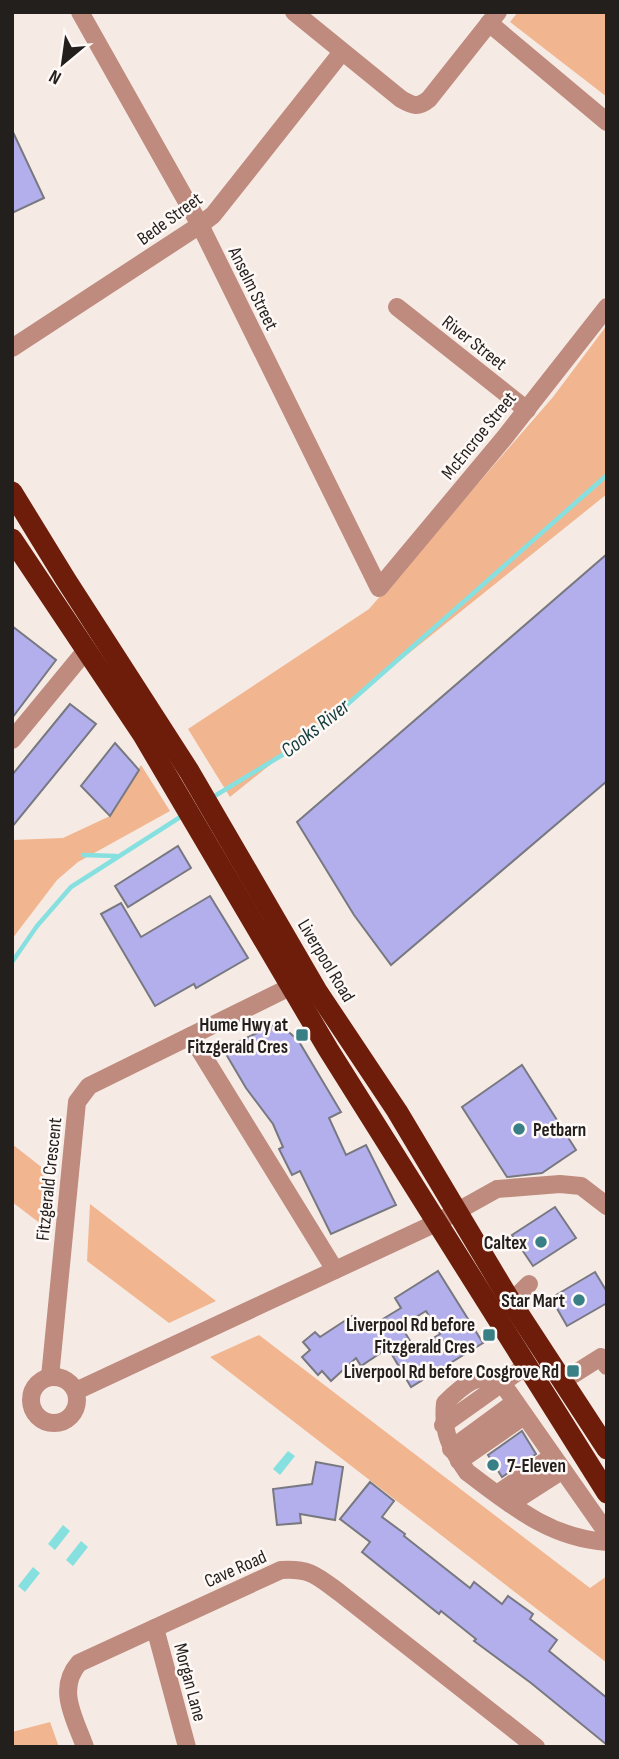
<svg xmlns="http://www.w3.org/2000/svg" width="619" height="1759" viewBox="0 0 619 1759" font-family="'Sofia Sans Condensed',sans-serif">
<rect width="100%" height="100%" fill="#f6ebe4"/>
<g fill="#f1b690">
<path d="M518 12H607V97L510 22Z"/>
<path d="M607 325V494L230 797 188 729 369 609 553 397Z"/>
<path d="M141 765 170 811 78 862 57 880 12 939V840L63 838 110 816Z"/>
<path d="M12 1144 44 1169 41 1224 12 1202Z"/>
<path d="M90 1204 216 1301 169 1323 87 1261Z"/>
<path d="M259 1335 590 1588 607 1576V1663L210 1357Z"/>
<path d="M50 1722 59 1747H12V1732Z"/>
</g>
<g fill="#86e0e0">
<path d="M288 1451 295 1456 280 1475 273 1469Z"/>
<path d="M63 1525 70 1531 55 1550 48 1544Z"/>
<path d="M81 1541 88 1547 73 1566 66 1560Z"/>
<path d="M33 1567 40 1573 25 1592 18 1586Z"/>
</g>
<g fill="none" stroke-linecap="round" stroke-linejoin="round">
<g stroke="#86e0e0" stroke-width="4.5">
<path d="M213 797 307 740 607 475"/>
<path d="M83 855 116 856"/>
<path d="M12 962 37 926 71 887 185 814"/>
</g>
</g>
<g fill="#b2afec" stroke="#787881" stroke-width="2" fill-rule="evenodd">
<path d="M12 130 44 198 12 213Z"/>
<path d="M607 554V781L391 965 354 915 297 822Z"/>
<path d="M12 626 56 660 12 718Z"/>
<path d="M70 704 96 724 12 827V775Z"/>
<path d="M115 743 139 770 110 816 81 786Z"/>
<path d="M178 846 191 868 128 907 115 886Z"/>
<path d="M210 896 248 958 196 988 194 984 155 1006 101 914 121 903 141 937Z"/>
<path d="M278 1023 298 1040 341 1112 329 1118 346 1155 366 1145 396 1205 331 1234 300 1171 292 1175 279 1149 283 1147 273 1124 246 1088 223 1049Z"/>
<path d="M522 1065 576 1150 542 1173 507 1177 462 1107Z"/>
<path d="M555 1207 576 1238 533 1266 512 1235Z"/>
<path d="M438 1271 483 1343 411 1387 388 1348 361 1366 356 1358 331 1381 322 1371 318 1375 302 1357 310 1350 303 1342 315 1332 320 1337 352 1316 363 1331 401 1308 395 1298ZM426 1311 440 1334 415 1349 401 1326Z"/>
<path d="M595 1272 607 1292V1303L567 1326 551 1298Z"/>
<path d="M522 1431 536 1454 502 1477 488 1455Z"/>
<path d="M316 1462 343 1467 335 1520 300 1514 301 1523 277 1525 273 1489 312 1484Z"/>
<path d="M370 1482 394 1501 382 1517 405 1534 404 1536 470 1588 474 1582 502 1604 508 1596 533 1614 530 1619 557 1640 549 1651 607 1698V1745L531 1683 474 1641 476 1639 441 1611 439 1614 362 1552 370 1542 340 1519Z"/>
</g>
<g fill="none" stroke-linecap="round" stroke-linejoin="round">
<g stroke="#be8b7e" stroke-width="18">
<path d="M80 12 200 225 379 588 505 437 607 307"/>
<path d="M294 12 401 99C413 106 418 108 429 99L498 12"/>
<path d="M489 23 607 122"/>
<path d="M397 307 527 410"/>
<path d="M12 348 200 225 213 215 342 52"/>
<path d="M12 740 87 649"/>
<path d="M191 1036 335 1270"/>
<path d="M511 1302 529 1284"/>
<path d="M526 1366 502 1383 607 1533"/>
<circle cx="54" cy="1400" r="23"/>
<path d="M50 1377 77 1102 89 1086 290 987"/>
<path d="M563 1381 601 1357 607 1366"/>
<path d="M76 1391 436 1223 497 1189 560 1184 581 1186 607 1206"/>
<path d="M443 1425 502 1383C482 1367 460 1388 445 1403 442 1433 450 1447 467 1472 511 1505 549 1538 607 1542"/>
<path d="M451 1449 515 1402"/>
<path d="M459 1461 524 1416"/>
<path d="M497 1494 553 1456"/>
<path d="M510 1504 563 1470"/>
<path d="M155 1628 187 1747"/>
<path d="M85 1747C75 1719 56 1689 79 1663L281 1570C310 1568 317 1576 340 1593L536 1747"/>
</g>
<g stroke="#6d1d0a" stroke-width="21">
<path d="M12 492 66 580 189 771 317 991 397 1111 511 1302 607 1449"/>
<path d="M12 539 143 735 328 1049 607 1493"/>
</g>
</g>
<g fill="#388086" stroke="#fef9f7" stroke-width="2.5">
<rect x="295" y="1028" width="14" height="14" rx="3.5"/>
<circle cx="519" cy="1129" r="7"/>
<circle cx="541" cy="1242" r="7"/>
<circle cx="579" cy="1300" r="7"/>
<rect x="482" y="1328" width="14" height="14" rx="3.5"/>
<rect x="566" y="1364" width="14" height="14" rx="3.5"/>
<circle cx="493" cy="1465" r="7"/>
</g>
<g text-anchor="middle" stroke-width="5" stroke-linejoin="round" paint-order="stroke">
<g font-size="19" fill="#231f1d" stroke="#fef9f7">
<text transform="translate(169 218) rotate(-36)" y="7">Bede Street</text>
<text transform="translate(254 288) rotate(64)" y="7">Anselm Street</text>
<text transform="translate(475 342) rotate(38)" y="7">River Street</text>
<text transform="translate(478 435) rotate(-51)" y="7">McEncroe Street</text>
<text transform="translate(327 960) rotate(59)" y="7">Liverpool Road</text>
<text transform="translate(48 1179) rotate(-84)" y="7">Fitzgerald Crescent</text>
<text transform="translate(235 1568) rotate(-24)" y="7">Cave Road</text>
<text transform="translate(191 1682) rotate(75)" y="7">Morgan Lane</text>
</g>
<g font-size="19" font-weight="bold" fill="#231f1d" stroke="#fef9f7" text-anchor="end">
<text x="288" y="1031">Hume Hwy at<tspan x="288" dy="22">Fitzgerald Cres</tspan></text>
<text x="533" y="1136" text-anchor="start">Petbarn</text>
<text x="527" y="1249">Caltex</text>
<text x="565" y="1307">Star Mart</text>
<text x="475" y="1331">Liverpool Rd before<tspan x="475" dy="22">Fitzgerald Cres</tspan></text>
<text x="559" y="1378">Liverpool Rd before Cosgrove Rd</text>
<text x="507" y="1472" text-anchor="start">7-Eleven</text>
</g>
<g font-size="21" font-style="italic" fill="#123d3d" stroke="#fef9f7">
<text transform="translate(315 728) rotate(-38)" y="7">Cooks River</text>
</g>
</g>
<rect width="619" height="1759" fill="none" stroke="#231f1d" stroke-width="28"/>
<g transform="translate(63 63) rotate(209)" stroke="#fef9f7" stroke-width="5" paint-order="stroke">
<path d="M0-5L12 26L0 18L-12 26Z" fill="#231f1d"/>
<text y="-10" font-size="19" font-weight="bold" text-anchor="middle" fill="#231f1d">N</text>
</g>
</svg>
